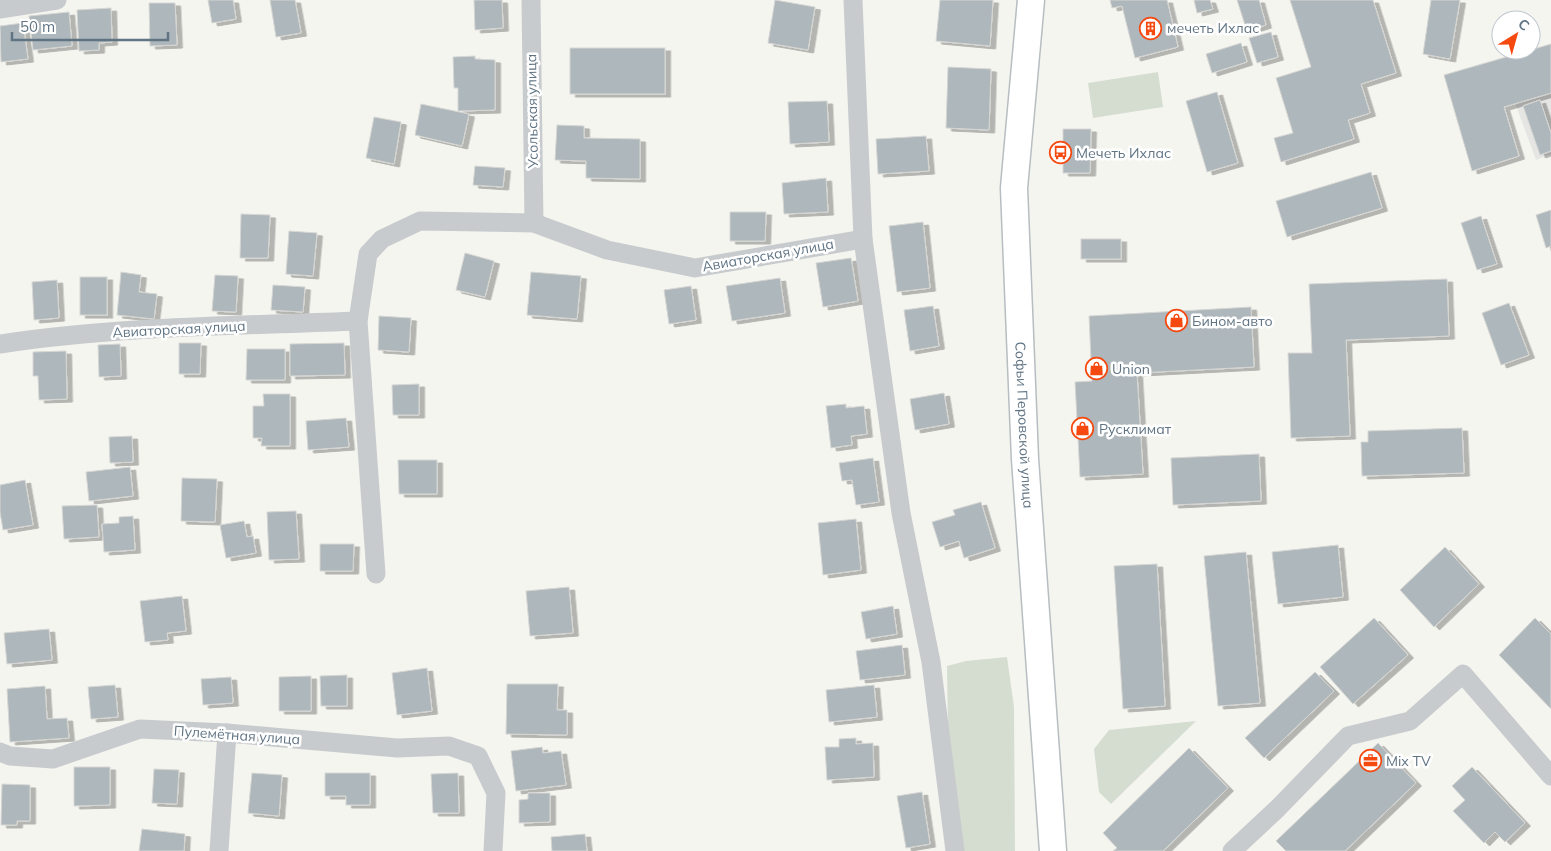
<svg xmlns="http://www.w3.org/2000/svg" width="1551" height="851" viewBox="0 0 1551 851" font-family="Mulish,sans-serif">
<defs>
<filter id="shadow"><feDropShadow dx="5.5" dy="3" stdDeviation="0" flood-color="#0004"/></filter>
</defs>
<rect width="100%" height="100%" fill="#f5f5f0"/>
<path fill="#e5e6e3" d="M1551 92V154L1536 160 1515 103Z"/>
<g fill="#d5ddd0">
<path d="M1158 72 1163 107 1093 118 1088 83Z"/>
<path d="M1007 657 1014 707 1015 851H964L948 733 947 666 966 661Z"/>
<path d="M1196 721 1111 804 1099 792 1094 749 1109 730Z"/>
</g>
<g fill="#aeb7bb" stroke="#d6d6d3" filter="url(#shadow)">
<path d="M208 0H233L236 19 212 23Z"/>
<path d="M270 0H295L301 33 276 37Z"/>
<path d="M474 0H502L503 28 475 30Z"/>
<path d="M775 0 815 7 808 50 768 43Z"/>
<path d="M940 0H993L990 46 936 41Z"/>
<path d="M1110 0H1167L1178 47 1135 58 1122 6 1112 8Z"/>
<path d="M1194 0H1210L1213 9 1197 13Z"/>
<path d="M1237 0H1259L1266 25 1244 32 1243 29 1246 28Z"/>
<path d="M1290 0H1373L1396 73 1361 84 1370 113 1348 120 1354 139 1281 162 1274 138 1293 133 1276 78 1311 67Z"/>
<path d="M1431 0H1460L1450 59 1423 54Z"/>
<path d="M149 3H175L177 45 150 46Z"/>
<path d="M111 8 112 42 99 43V50L79 51 77 10Z"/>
<path d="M69 12 72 46 33 50 29 16Z"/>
<path d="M23 23 28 59 1 62 0 26Z"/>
<path d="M1271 32 1278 57 1257 63 1249 38Z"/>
<path d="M1241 43 1247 62 1212 73 1206 54Z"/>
<path d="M1551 44V93L1504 107 1519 156 1472 171 1444 75Z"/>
<rect x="570" y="48" width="95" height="46"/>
<path d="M475 56V59L495 60V110L458 111V88H454L453 57Z"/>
<path d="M948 67 991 69 989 130 946 128Z"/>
<path d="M1217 92 1238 163 1207 172 1186 101Z"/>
<path d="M1540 100 1551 133V151L1540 155 1523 106Z"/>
<path d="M827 101 829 142 790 144 788 102Z"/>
<path d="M421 104 469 114 462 146 415 135Z"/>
<path d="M374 117 401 122 394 164 366 158Z"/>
<path d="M557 125 584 126V138L640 139V179L586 178V161L555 160Z"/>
<path d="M1063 129H1091L1090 173H1063Z"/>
<path d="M926 136 929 171 878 174 876 139Z"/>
<path d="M475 166 505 168 503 187 473 185Z"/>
<path d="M1371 172 1382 208 1287 237 1276 201Z"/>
<path d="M826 178 828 212 784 214 782 183Z"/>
<path d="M1551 210V246L1546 248 1536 215Z"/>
<path d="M730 212H766L765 241H730Z"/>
<path d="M241 214 270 215 268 258H240Z"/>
<path d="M1481 216 1497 264 1477 270 1461 223Z"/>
<path d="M923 222 930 288 897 292 889 226Z"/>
<path d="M289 231 317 233 313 276 286 274Z"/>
<rect x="1081" y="239" width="40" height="20"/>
<path d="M465 253 494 261 485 297 456 290Z"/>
<path d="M851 258 858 301 823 307 816 263Z"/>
<path d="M121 272 141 275 139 292 157 294 154 319 117 315Z"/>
<path d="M531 272 581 276 577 319 527 315Z"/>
<path d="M215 275 238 276 236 312 212 311Z"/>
<rect x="80" y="277" width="27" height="38"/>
<path d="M780 278 785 313 732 321 726 286Z"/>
<path d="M1447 279 1449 336 1346 340 1350 436 1291 438 1288 353H1312L1309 284Z"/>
<path d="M57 280 59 318 34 320 32 282Z"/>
<path d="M273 285 305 287 303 312 271 310Z"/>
<path d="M691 286 696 320 669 324 664 290Z"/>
<path d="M1509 303 1529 355 1501 365 1482 313Z"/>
<path d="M933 306 939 346 910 351 904 310Z"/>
<path d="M1251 307 1254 367 1137 373 1143 474 1080 477 1075 382 1092 381 1089 316Z"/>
<path d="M379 316 411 318 409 352 378 350Z"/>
<path d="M179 343H201L200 374H179Z"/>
<path d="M344 343 345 375 290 376V344Z"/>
<path d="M120 344 121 376 99 377 98 345Z"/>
<path d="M247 349H285V380H246Z"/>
<path d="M66 351 67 399 39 400 38 376H33V352Z"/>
<path d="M419 384V415H393L392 385Z"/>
<path d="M944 393 949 424 915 430 910 399Z"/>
<path d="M263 394H290V446H261L262 438H253V406H264Z"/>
<path d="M846 404V408L864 406 867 434 851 436 852 445 831 448 826 406Z"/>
<path d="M346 418 349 447 308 450 306 421Z"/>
<path d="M1462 428 1464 473 1362 476 1361 442H1368V431Z"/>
<path d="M132 436 133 462 110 463 109 437Z"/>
<path d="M1259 454 1261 501 1173 505 1171 458Z"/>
<path d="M873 458 879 502 856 505 852 480 842 481 839 463Z"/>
<path d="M398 460H437V494H399Z"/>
<path d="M130 467 133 496 89 501 86 472Z"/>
<path d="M182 478 217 479 215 522 181 521Z"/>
<path d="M25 480 33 525 3 530 0 512V485Z"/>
<path d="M981 502 995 548 964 558 959 541 940 547 932 522 955 515 953 510Z"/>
<path d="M97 505 99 537 64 539 62 506Z"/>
<path d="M296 511 299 559 269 560 267 512Z"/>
<path d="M133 516 135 550 104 552 102 524 119 523V517Z"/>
<path d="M856 519 861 570 823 575 818 523Z"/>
<path d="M244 521 247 537 253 536 256 553 226 558 220 525Z"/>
<path d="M320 544H354L353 571H320Z"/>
<path d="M1338 545 1343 597 1278 604 1272 552Z"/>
<path d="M1445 547 1479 584 1434 627 1400 590Z"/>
<path d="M1246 552 1260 703 1218 706 1204 556Z"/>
<path d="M1157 564 1165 706 1123 709 1114 566Z"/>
<path d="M569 587 573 633 530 636 526 591Z"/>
<path d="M182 596 186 631 167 633 168 640 145 642 140 601Z"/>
<path d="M893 606 897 634 866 639 861 612Z"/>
<path d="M1374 618 1408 655 1353 704 1320 667Z"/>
<path d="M1535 618 1551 634V709L1499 655Z"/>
<path d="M49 629 52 660 7 664 4 633Z"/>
<path d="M902 645 905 675 860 680 856 651Z"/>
<path d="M427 668 432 711 397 715 392 673Z"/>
<path d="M1315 672 1334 691 1264 758 1245 738Z"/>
<path d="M347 675V706H321L320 676Z"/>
<path d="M311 676V711H279V677Z"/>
<path d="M231 677 233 703 203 705 201 679Z"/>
<path d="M507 684H558L557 710H567V735L506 734Z"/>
<path d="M115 685 118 717 91 719 88 687Z"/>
<path d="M874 685 877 717 829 722 826 690Z"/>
<path d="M45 686 47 719 67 718 69 738 10 742 7 689Z"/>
<path d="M856 738V744L873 743 874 777 827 780 825 747H839V739Z"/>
<path d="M1378 743 1416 783 1345 851H1286L1276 841Z"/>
<path d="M542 747 543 753 561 751 566 785 516 791 511 751Z"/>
<path d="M1189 748 1228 788 1163 851H1113L1117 848 1103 833Z"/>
<path d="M74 767H110V805L74 806Z"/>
<path d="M1472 767 1525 823 1505 842 1495 832 1484 843 1453 811 1465 800 1452 786Z"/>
<path d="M154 769 179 770 177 804 152 803Z"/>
<path d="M252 773 282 775 279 816 248 813Z"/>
<path d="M325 773H370V805H346V796H325Z"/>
<path d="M458 773 459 813H433L431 774Z"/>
<path d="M2 784 30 785V821H17V825H1Z"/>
<path d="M922 792 930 844 906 848 897 796Z"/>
<path d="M528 793H550V822L519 823V800L528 799Z"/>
<path d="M142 829 185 834 184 851H139Z"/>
<path d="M585 834 587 851H552L551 837Z"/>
</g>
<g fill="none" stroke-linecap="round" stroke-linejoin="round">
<defs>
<g id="secondary">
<path id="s1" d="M1031 0 1014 188 1025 459 1053 851"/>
</g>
</defs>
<use href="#secondary" stroke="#b7bdc1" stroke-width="29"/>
<g stroke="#c8cbce" stroke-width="19">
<path d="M531 0 534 223"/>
<path d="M853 0 863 239 901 513 931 662 955 851"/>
<path d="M0 9 57 0"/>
<path d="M0 344C118 326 239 326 358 321"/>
<path d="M376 574 358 321 368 254 382 239 420 221 534 223 607 250 695 268 863 239"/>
<path d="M0 752 10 756 53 759 140 729 227 733 397 748 449 746 478 756 496 793 493 851"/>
<path d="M219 851 227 733"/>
<path d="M1232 851 1277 809 1348 736 1410 721 1463 674 1551 776"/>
</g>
<use href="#secondary" stroke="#fff" stroke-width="26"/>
</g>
<defs>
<symbol id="building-ring" viewBox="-11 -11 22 22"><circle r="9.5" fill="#fff" stroke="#f54910" stroke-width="1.5"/><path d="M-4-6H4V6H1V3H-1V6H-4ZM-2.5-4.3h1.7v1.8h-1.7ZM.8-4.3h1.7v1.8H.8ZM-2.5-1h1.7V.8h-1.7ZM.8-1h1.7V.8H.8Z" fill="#f54910"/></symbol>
<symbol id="bus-ring" viewBox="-11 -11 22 22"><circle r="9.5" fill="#fff" stroke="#f54910" stroke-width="1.5"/><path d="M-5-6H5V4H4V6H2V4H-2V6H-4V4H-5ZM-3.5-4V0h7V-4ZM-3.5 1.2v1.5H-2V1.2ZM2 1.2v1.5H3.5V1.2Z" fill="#f54910"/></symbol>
<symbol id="shop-ring" viewBox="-11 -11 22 22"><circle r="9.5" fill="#fff" stroke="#f54910" stroke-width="1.5"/><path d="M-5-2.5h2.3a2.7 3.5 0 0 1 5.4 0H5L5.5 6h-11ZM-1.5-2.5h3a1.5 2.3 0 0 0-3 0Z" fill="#f54910"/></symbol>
<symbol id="office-ring" viewBox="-11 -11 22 22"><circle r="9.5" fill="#fff" stroke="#f54910" stroke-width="1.5"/><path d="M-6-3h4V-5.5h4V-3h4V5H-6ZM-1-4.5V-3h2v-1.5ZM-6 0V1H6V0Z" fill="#f54910"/></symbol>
</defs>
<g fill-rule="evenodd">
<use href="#building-ring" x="1138" y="16" width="25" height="25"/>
<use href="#bus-ring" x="1048" y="140" width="25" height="25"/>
<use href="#shop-ring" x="1164" y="308" width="25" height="25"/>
<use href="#shop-ring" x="1084" y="356" width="25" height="25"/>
<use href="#shop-ring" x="1070" y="416" width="25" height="25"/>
<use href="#office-ring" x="1358" y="748" width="25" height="25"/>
</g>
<g text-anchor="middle" stroke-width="5" stroke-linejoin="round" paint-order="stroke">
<g font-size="14" fill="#607484" stroke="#fff" text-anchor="start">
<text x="1167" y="33">мечеть Ихлас</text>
<text x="1076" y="158">Мечеть Ихлас</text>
<text x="1192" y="326">Бином-авто</text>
<text x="1112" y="374">Union</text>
<text x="1099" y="434">Русклимат</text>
<text x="1386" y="766">Mix TV</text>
</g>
<g font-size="14" fill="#607484" stroke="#fff">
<text transform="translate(532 111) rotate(-91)" y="5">Усольская улица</text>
<text transform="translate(768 255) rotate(-10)" y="5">Авиаторская улица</text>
<text transform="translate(179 329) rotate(-3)" y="5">Авиаторская улица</text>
<text dy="5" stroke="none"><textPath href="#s1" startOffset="426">Софьи Перовской улица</textPath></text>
<text transform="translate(237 735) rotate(4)" y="5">Пулемётная улица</text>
</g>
</g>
<g transform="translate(1516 35) rotate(37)"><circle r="24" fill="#ffffff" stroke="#bfc7ce"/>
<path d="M0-4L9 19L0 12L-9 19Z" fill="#f54910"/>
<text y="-8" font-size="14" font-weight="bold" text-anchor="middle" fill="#607484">С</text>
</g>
<path d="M12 32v8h156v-8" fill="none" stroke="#607484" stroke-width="2.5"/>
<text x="20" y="32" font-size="15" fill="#607484" stroke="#ffffff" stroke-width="4" paint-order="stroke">50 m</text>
</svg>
